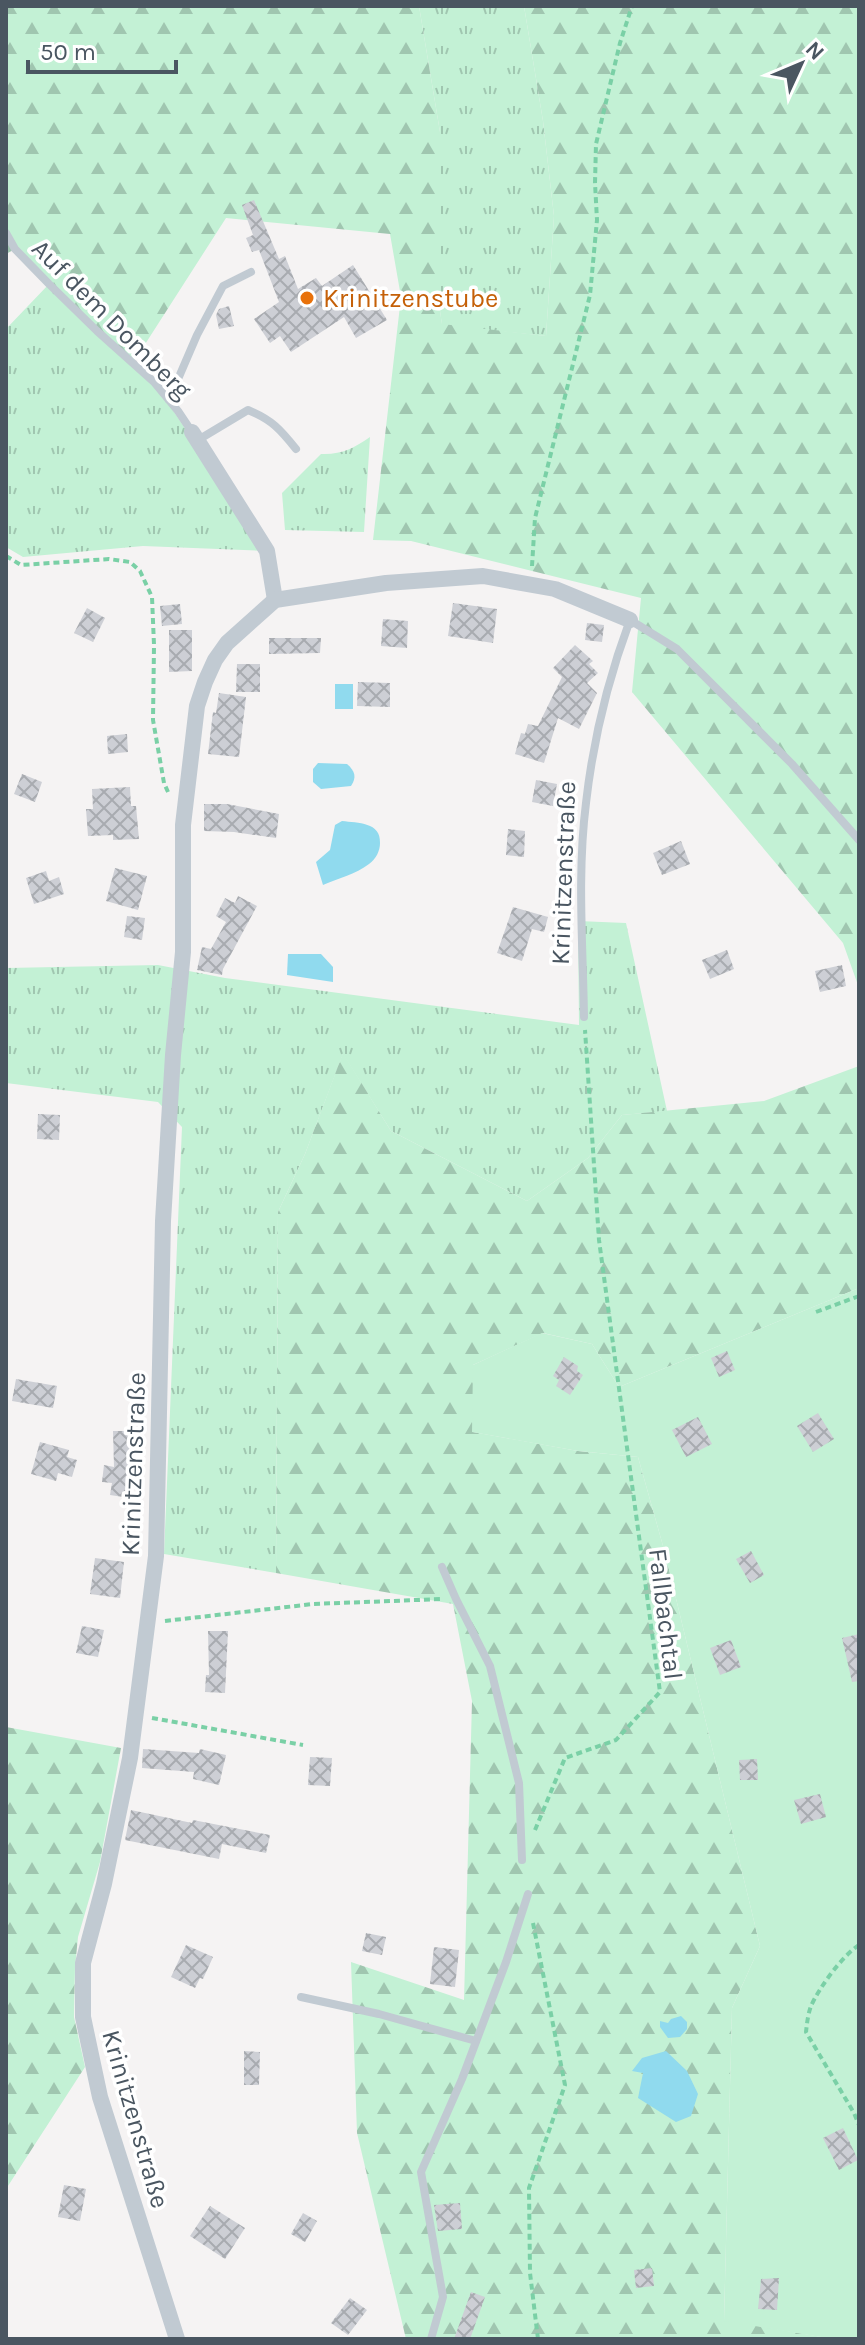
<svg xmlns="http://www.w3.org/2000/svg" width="865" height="2345" viewBox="0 0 865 2345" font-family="Karla,sans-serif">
<defs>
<pattern id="grass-tufts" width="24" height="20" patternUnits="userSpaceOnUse" patternTransform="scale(2)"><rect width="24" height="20" fill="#c3f1d5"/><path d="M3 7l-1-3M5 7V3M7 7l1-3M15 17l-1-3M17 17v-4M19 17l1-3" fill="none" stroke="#a0c6b0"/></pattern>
<pattern id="forest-firs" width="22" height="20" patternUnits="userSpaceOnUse" patternTransform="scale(2)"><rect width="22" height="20" fill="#c3f1d5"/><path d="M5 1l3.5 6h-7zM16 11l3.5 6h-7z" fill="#a0c6b0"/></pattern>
<pattern id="building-cross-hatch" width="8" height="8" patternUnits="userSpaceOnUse" patternTransform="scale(2)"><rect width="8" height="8" fill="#cdcfd5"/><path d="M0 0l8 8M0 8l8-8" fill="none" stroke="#a8abb0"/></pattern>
</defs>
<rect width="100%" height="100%" fill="#f5f3f3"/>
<g fill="url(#grass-tufts)">
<path d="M419 6H524L543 121 554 216 546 336 442 325 440 311V132Z"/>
<path d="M49 284 154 382 267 551 143 546 23 557 6 547V329Z"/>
<path d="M370 437 364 532 285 530 282 493 321 454C341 455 354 448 370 437Z"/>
<path d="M578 921 626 923 667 1111 622 1115 588 1158 527 1201 391 1131 343 1054 305 1154 278 1212 276 1573 164 1554 182 1127 158 1102 6 1083V968L158 965 225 978 579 1025Z"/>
</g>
<g fill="url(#forest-firs)">
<path d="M6 6H419L440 132V311L442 324 546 336 554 216 543 121 524 6H859V988L843 943 632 692 641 598 411 541 373 540 401 297 390 234 226 218 133 363 15 249 6 254Z"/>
<path d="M343 1053 391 1131 527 1201 588 1158 622 1115 764 1101 859 1066V1288L619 1387 592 1344 543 1333 473 1365V1432L578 1451 638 1457 665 1553 760 1946 732 2008 724 2320 833 2339H406L357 2133 351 1962 464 2000 472 1701 453 1604 276 1573 278 1212 305 1154Z"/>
<path d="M6 1727 121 1748 100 1862 78 1937 75 1967 74 2017 85 2067 6 2189Z"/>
</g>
<path fill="#c3f1d5" d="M859 1288V2339H833L724 2321 732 2008 760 1946 665 1553 638 1457 578 1451 472 1432 473 1365 542 1333 592 1344 619 1387Z"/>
<g fill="#90daee">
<rect x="335" y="684" width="18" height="25"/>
<path d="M318 763 347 764C355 771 357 777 351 786L321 789 313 782V769Z"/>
<path d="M342 821C358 823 381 822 380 843 380 851 376 859 369 864 356 874 337 879 323 885L316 862 330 850 335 825Z"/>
<path d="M288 954H321L333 967V982L287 975Z"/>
<path d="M681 2016 687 2022V2029L680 2037 668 2038 660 2027V2021L668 2023 671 2019Z"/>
<path d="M666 2051 687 2071 698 2094 691 2116 676 2122 638 2098 643 2073 632 2071 642 2058Z"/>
</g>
<g fill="url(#building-cross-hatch)">
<path d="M254 200 279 259 285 256 298 289 316 278 322 286 353 265 387 320 356 338 344 317 291 352 280 336 270 343 254 319 279 302 259 250 252 252 246 238 253 235 242 205Z"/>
<path d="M229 306 234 326 219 329 216 315 219 309Z"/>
<path d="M453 603 497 609 493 643 448 636Z"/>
<path d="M180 604 182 624 162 626 160 606Z"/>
<path d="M87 608 105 618 93 642 74 633Z"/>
<path d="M383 619 408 621 407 648 381 646Z"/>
<path d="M587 623 604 625 602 642 585 640Z"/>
<path d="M169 630H192V671L169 672Z"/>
<path d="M269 638H321L320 653 269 654Z"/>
<path d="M575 645 593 661 589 664 598 673 587 683 597 693 579 729 558 718 544 763 515 754 521 733 525 734 528 724 538 726 562 677 553 668Z"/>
<path d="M237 664H260V692H236Z"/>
<path d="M358 682 390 683V707L357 706Z"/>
<path d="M219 693 246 697 239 757 208 754 213 712 216 713Z"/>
<path d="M127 734 128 752 108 754 107 736Z"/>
<path d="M22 774 42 782 35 802 14 794Z"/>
<path d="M536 780 557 784 553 806 532 802Z"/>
<path d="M130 787 131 806H136L139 839 113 840V835L88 836 86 809H93L92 789Z"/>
<path d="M204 804H227L279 814 276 838 234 832 204 831Z"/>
<path d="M508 829 525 831 524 857 506 855Z"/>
<path d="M681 841 690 864 662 875 653 853Z"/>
<path d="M115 868 147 876 138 910 106 901Z"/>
<path d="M46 871 49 881 59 877 64 894 34 904 26 878Z"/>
<path d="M238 896 257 906 223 969 222 975 197 970 202 947 211 949 226 922 216 916 225 898 235 903Z"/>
<path d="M513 907 548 917 544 932 532 929 522 961 497 953Z"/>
<path d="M127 916 145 918 142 940 124 937Z"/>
<path d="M727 950 734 969 710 979 702 960Z"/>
<path d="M842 965 846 986 820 992 815 971Z"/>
<path d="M38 1114 60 1115 59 1140 37 1139Z"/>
<path d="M727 1351 735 1370 719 1377 711 1358Z"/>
<path d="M564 1357 578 1366 577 1371 583 1375 570 1395 556 1386 559 1380 553 1376Z"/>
<path d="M16 1379 57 1386 53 1408 12 1401Z"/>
<path d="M818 1413 834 1439 813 1452 797 1426Z"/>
<path d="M698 1417 712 1444 686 1457 672 1430Z"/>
<path d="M113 1431H131L132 1469 134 1470 130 1498 110 1495 112 1483 102 1482 104 1465 114 1467Z"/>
<path d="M40 1442 69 1450 67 1457 77 1460 72 1477 58 1473 56 1481 31 1474Z"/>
<path d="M751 1551 764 1575 750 1583 736 1559Z"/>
<path d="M95 1558 124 1562 120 1598 90 1594Z"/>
<path d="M82 1626 104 1630 98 1657 76 1653Z"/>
<path d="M208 1631H228L225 1693 205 1692 206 1675H209Z"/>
<path d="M859 1634V1681L852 1682 842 1638Z"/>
<path d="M731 1640 741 1667 720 1675 710 1648Z"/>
<path d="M143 1749 199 1753 200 1749 226 1755 219 1785 193 1779 194 1772 142 1768Z"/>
<path d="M310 1757 332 1758 330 1786 308 1785Z"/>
<path d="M757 1759 758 1780H740L739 1760Z"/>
<path d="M820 1794 826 1817 801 1824 794 1800Z"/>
<path d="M131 1810 192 1823 193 1820 270 1835 266 1853 222 1844 219 1859 125 1840Z"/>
<path d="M366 1933 386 1937 382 1955 362 1951Z"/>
<path d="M186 1945 213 1957 203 1979 200 1978 195 1988 171 1977Z"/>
<path d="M434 1947 459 1950 455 1987 430 1984Z"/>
<path d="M244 2051 260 2052 259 2085H244Z"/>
<path d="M843 2128 858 2160 839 2170 823 2138Z"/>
<path d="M64 2185 86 2189 80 2221 58 2217Z"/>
<path d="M460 2203 462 2229 438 2231 434 2205Z"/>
<path d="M210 2206 245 2228 225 2259 190 2236Z"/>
<path d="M303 2213 317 2221 305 2242 291 2234Z"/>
<path d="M652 2268 654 2286 636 2288 634 2270Z"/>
<path d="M779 2278 777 2310 758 2309 761 2279Z"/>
<path d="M471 2292 485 2297 470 2339H454Z"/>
<path d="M350 2298 367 2310 348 2335 331 2323Z"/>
</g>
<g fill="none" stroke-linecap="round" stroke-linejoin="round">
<g stroke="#7ad0a6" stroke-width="4" stroke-dasharray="6 4" stroke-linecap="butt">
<path d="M6 556 21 565 109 559 130 562 140 571 152 597 154 645 153 720 164 783 168 792"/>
<path d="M532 566 535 518 590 295 597 220 595 183 596 144 620 43 632 6"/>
<path d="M816 1312 859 1296"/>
<path d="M165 1621 313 1604 443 1599"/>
<path d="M152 1718 303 1745"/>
<path d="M535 1830 565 1758 616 1740 660 1692 599 1240 585 1030"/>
<path d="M533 1923 565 2085 529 2188 530 2273 538 2339"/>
<path d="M859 1945C842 1956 819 1988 811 2006 808 2014 807 2023 806 2032L854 2113 859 2125"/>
</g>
<g stroke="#c1cad2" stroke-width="8">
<path d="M6 233 15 249 49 284 97 331 154 382 178 411 192 432"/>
<path d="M169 400 197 335 223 286 251 272"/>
<path d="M198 440 248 410C272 420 280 429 296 449"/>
<path d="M584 1017C583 946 577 874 586 803 593 741 608 679 630 620L677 649 792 764 859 840"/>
<path d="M442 1567 456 1599 490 1666 519 1783 522 1860"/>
<path d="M301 1997 379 2014 476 2041"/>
<path d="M431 2339 443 2297 421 2172 462 2079 506 1962 528 1894"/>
</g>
<g stroke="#c1cad2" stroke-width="16">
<path d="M192 432 267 551 275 600"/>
<path d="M177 2339 100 2097 83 2017V1963L104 1884 130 1758 156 1556 163 1221 173 1055 183 952V825L197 706 205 682 215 660 227 643 275 600 386 583 483 576 555 589 630 620"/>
</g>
</g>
<circle fill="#e8710a" stroke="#fff" stroke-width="3" cx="307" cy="298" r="8"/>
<g text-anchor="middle" stroke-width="7" stroke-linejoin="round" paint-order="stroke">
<g font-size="26" fill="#c56008" stroke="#fff" text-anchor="start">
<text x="323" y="307">Krinitzenstube</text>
</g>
<g font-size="26" fill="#4a5661" stroke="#fff">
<text transform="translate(112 319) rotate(45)" y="9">Auf dem Domberg</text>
<text transform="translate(563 873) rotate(-88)" y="9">Krinitzenstraße</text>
<text transform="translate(133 1464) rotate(-88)" y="9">Krinitzenstraße</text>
<text transform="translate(666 1614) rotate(83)" y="9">Fallbachtal</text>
<text transform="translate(136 2119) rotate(74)" y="9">Krinitzenstraße</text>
</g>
</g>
<rect width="865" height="2345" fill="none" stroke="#4a5661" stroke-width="16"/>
<g transform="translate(801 64) rotate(46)" stroke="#ffffff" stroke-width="6" paint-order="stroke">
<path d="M0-6L14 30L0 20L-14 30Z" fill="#4a5661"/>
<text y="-12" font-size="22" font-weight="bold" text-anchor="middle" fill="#4a5661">N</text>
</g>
<path d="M28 60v12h148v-12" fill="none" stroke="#4a5661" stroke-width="4"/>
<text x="40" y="60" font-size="24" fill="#4a5661" stroke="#ffffff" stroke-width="6" paint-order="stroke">50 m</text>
</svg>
